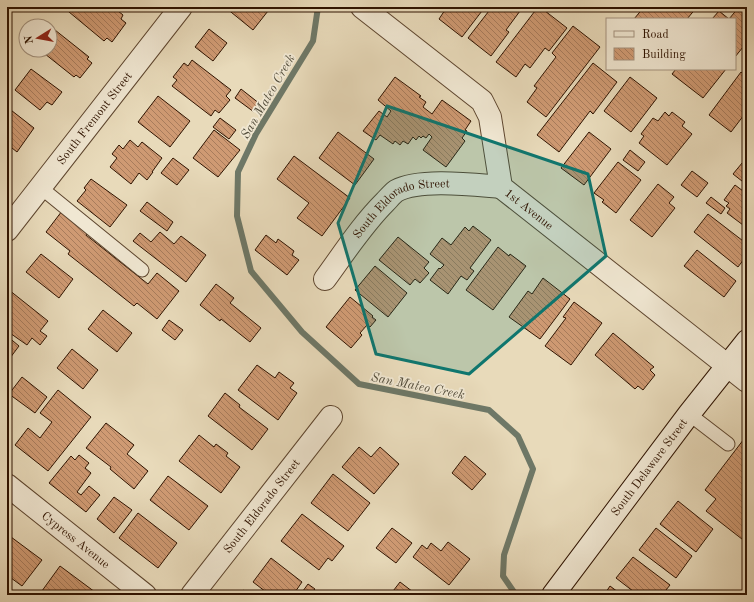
<svg xmlns="http://www.w3.org/2000/svg" width="754" height="602" viewBox="0 0 754 602" font-family="'Old Standard TT',serif">
<defs>
<pattern id="building-back-hatch" width="6" height="6" patternUnits="userSpaceOnUse"><rect width="6" height="6" fill="#cf9a73"/><path d="M-1 5l2 2M0 0l6 6M5-1l2 2" fill="none" stroke="#a87c5c"/></pattern>
</defs>
<rect width="100%" height="100%" fill="#e8daba"/>
<filter id="stains"><feTurbulence type="fractalNoise" baseFrequency=".005" numOctaves="4"/><feColorMatrix values="0 0 0 0 .2 0 0 0 0 .09 0 0 0 0 .02 0 0 0 .5 -.17"/></filter>
<radialGradient id="worn" r=".72"><stop offset=".6" stop-color="#630" stop-opacity="0"/><stop offset="1" stop-color="#630" stop-opacity=".3"/></radialGradient>
<g fill="none" stroke-linecap="round" stroke-linejoin="round">
<path stroke="#6e7867" stroke-width="6" d="M318 7 313 41 256 134 238 172 237 216 251 271 302 332 359 384 489 410 518 436 533 469 504 555 503 576 516 595"/>
</g>
<g fill="url(#building-back-hatch)" stroke="#2f1300">
<path d="M63 7H113L123 15 121 19 126 23 112 42 107 38 104 41Z"/>
<path d="M227 7H263L268 11 253 30 226 8Z"/>
<path d="M447 7H485L462 37 439 19Z"/>
<path d="M492 7H515L520 11 506 30 509 32 491 56 468 38Z"/>
<path d="M538 7H540L567 28 549 51 545 48 530 68 525 64 516 77 496 62Z"/>
<path d="M644 7H697L687 19H634Z"/>
<path d="M739 7H747V42L735 57V19H712L719 11 729 19Z"/>
<path d="M573 26 600 47 546 117 527 102 537 88 534 86 556 57 552 53Z"/>
<path d="M209 29 227 43 213 61 195 47Z"/>
<path d="M55 30 89 57 87 59 92 63 80 78 76 75 74 77 40 50H50V34L51 35Z"/>
<path d="M192 60 231 90 226 96 230 100 219 113 215 110 211 116 172 86 177 80 173 77 184 63 188 66Z"/>
<path d="M593 63 617 82 593 114 590 111 559 152 537 135Z"/>
<path d="M31 69 62 92 52 105 47 102 40 110 15 90Z"/>
<path d="M676 69H726L703 98 672 74Z"/>
<path d="M741 72 747 77V111L731 132 709 115Z"/>
<path d="M395 77 421 96 419 97 426 102 423 107 432 114 442 100 471 121 465 130 467 131 462 138 465 141 446 167 423 150 432 137 429 134 426 138 423 136 421 138 419 136 416 140 413 137 408 144 403 141 400 145 395 141 393 144 380 135 376 140 363 131 379 111 387 117 391 111 378 100Z"/>
<path d="M630 77 657 98 631 132 604 111Z"/>
<path d="M241 89 260 104 254 112 235 98Z"/>
<path d="M158 96 190 121 170 147 138 122Z"/>
<path d="M7 107 34 128 17 152 7 144Z"/>
<path d="M665 112 669 116 672 112 685 122 682 126 692 134 667 165 639 143 644 136 641 134 653 118 658 121Z"/>
<path d="M220 118 236 130 229 139 213 127Z"/>
<path d="M214 130 240 150 218 177 193 158Z"/>
<path d="M338 132 374 159 355 185 319 158Z"/>
<path d="M589 132 611 149 584 185 561 168Z"/>
<path d="M747 138V146L743 143Z"/>
<path d="M130 140 138 147 142 142 162 158 152 172H153L147 180 139 173 131 184 110 167 117 158 112 154 119 145 123 149Z"/>
<path d="M630 150 645 162 638 171 623 160Z"/>
<path d="M294 156 350 198 322 236 297 218 309 203 277 179Z"/>
<path d="M747 157V185L733 174Z"/>
<path d="M173 158 189 170 177 185 161 173Z"/>
<path d="M618 162 641 180 616 213 602 202 604 200 594 193Z"/>
<path d="M692 171 708 183 697 197 681 185Z"/>
<path d="M91 179 127 205 110 227 77 201 86 190 84 188Z"/>
<path d="M658 184 674 197 669 203 675 208 652 237 630 220Z"/>
<path d="M735 185 747 194V228L727 213 730 209 726 206 729 203 724 200Z"/>
<path d="M711 197 725 208 721 214 706 203Z"/>
<path d="M147 202 173 222 167 231 140 211Z"/>
<path d="M62 211 88 232 86 235 148 284 157 273 179 291 157 319 137 303 134 306 68 254 70 251 46 232Z"/>
<path d="M708 214 747 244V255L738 267 694 232Z"/>
<path d="M473 226 491 240 470 268 474 271 467 280 461 276 448 294 430 280 439 268 440 269 444 265 430 254 442 238 451 245 465 227 469 231Z"/>
<path d="M160 232 174 244 181 236 206 255 186 282 133 241 140 233 151 242Z"/>
<path d="M266 235 276 243 278 239 294 251 292 255 299 260 287 275 255 250Z"/>
<path d="M398 237 429 262 424 268 429 273 420 283 415 279 410 285 379 260Z"/>
<path d="M498 247 509 256 510 254 526 266 493 310 466 290Z"/>
<path d="M697 250 736 281 724 297 684 266Z"/>
<path d="M41 254 73 279 59 298 26 272Z"/>
<path d="M375 266 407 293 388 317 355 290Z"/>
<path d="M543 278 570 299 540 339 509 317 528 291 532 294Z"/>
<path d="M216 284 234 298 230 303 261 328 250 342 221 319 220 321 200 305Z"/>
<path d="M9 290 48 321 40 331 47 336 40 345 32 338 27 345 7 331V293Z"/>
<path d="M350 297 373 316 372 317 376 320 370 327 367 325 360 333 362 335 351 348 326 327Z"/>
<path d="M574 302 602 323 571 365 545 346 566 318 563 317Z"/>
<path d="M103 310 132 333 117 352 88 329Z"/>
<path d="M169 320 183 330 175 340 162 330Z"/>
<path d="M613 333 654 367 650 370 655 375 643 390 638 386 635 389 595 355Z"/>
<path d="M7 336 19 346 7 362Z"/>
<path d="M72 349 98 370 83 389 57 368Z"/>
<path d="M257 365 275 378 279 372 294 383 290 388 297 393 278 420 238 390Z"/>
<path d="M22 377 47 397 35 413 9 394Z"/>
<path d="M58 390 91 417 48 471 15 445 28 428 40 438 52 422 40 413Z"/>
<path d="M225 393 240 405 239 407 268 429 252 450 208 416Z"/>
<path d="M106 423 134 445 127 454 148 471 134 489 110 469 111 467 86 448Z"/>
<path d="M199 435 214 447 216 444 228 453 226 456 240 467 221 493 179 461Z"/>
<path d="M747 435V543L706 511 716 499 705 490Z"/>
<path d="M359 447 371 457 380 447 399 464 374 494 342 467Z"/>
<path d="M79 455 89 463 85 468 91 473 77 492 81 495 89 486 100 495 86 512 49 483 71 456 75 460Z"/>
<path d="M465 456 486 474 472 490 452 473Z"/>
<path d="M333 474 370 503 348 531 311 503Z"/>
<path d="M168 476 208 506 189 530 150 500Z"/>
<path d="M114 497 132 510 114 533 97 519Z"/>
<path d="M678 501 713 529 696 552 660 524Z"/>
<path d="M138 513 177 543 158 568 119 538Z"/>
<path d="M302 514 344 546 332 561 328 558 319 570 281 541Z"/>
<path d="M392 528 412 543 396 563 376 548Z"/>
<path d="M656 528 692 556 676 578 639 550Z"/>
<path d="M7 534 42 560 22 586 7 575Z"/>
<path d="M448 542 470 559 449 585 413 557 422 545 427 549 431 543 441 551Z"/>
<path d="M633 557 670 585 662 595H638L616 578Z"/>
<path d="M271 558 302 582 293 595H270L253 582Z"/>
<path d="M60 566 99 595H39Z"/>
<path d="M400 582 417 595H390Z"/>
<path d="M308 584 315 589 311 594 313 595H300Z"/>
<path d="M610 586 622 595H604Z"/>
<path d="M7 589 15 595H7Z"/>
<path d="M243 590 250 595H239Z"/>
</g>
<g fill="none" stroke-linecap="round" stroke-linejoin="round">
<defs>
<g id="service">
<path d="M40 187 142 270"/>
<path d="M689 414 728 444"/>
</g>
<g id="minor">
<path id="s1" d="M362 7 482 101 490 117 501 187 747 381"/>
<path id="s2" d="M7 230 181 7"/>
<path id="s3" d="M325 279C344 253 362 225 385 202 388 199 392 194 396 191 420 178 475 185 501 187"/>
<path id="s4" d="M7 485 145 595"/>
<path id="s5" d="M192 595 331 417"/>
</g>
<g id="secondary">
<path id="s6" d="M553 595 689 414 747 341"/>
</g>
</defs>
<use href="#service" stroke="#5d452e" stroke-width="15"/>
<use href="#minor" stroke="#5d452e" stroke-width="24"/>
<use href="#secondary" stroke="#2f1300" stroke-width="24"/>
<use href="#service" stroke="#f0e7d2" stroke-width="13"/>
<use href="#minor" stroke="#f0e7d2" stroke-width="22"/>
<use href="#secondary" stroke="#f0e7d2" stroke-width="22"/>
</g>
<path fill="#0f766e" fill-opacity="0.2" stroke="#0f766e" stroke-width="3" stroke-linejoin="round" d="M387 106 588 174 606 256 469 374 376 354 338 223Z"/>
<g text-anchor="middle" stroke-width="3.5" stroke-linejoin="round" paint-order="stroke">
<g font-size="12" fill="#2f1300" stroke="#f0e7d2">
<text dy="4" stroke="none"><textPath href="#s2" startOffset="142">South Fremont Street</textPath></text>
<text dy="4" stroke="none"><textPath href="#s1" startOffset="277">1st Avenue</textPath></text>
<text dy="4" stroke="none"><textPath href="#s3" startOffset="110">South Eldorado Street</textPath></text>
<text dy="4" stroke="none"><textPath href="#s6" startOffset="160">South Delaware Street</textPath></text>
<text dy="4" stroke="none"><textPath href="#s5" startOffset="113">South Eldorado Street</textPath></text>
<text dy="4" stroke="none"><textPath href="#s4" startOffset="88">Cypress Avenue</textPath></text>
</g>
<g font-size="13" font-style="italic" fill="#544e3c" stroke="#f0e7d2">
<text transform="translate(267 96) rotate(-60)" y="5">San Mateo Creek</text>
<text transform="translate(418 385) rotate(11)" y="5">San Mateo Creek</text>
</g>
</g>
<rect width="754" height="602" fill="none" stroke="#e8daba" stroke-width="24"/>
<rect x="8" y="8" width="738" height="586" fill="none" stroke="#2f1300" stroke-width="2"/>
<rect x="12" y="12" width="730" height="578" fill="none" stroke="#2f1300"/>
<rect x="606" y="18" width="130" height="52" fill="#f0e7d2" stroke="#a3927e"/>
<rect x="614" y="31" width="20" height="6" fill="#f0e7d2" stroke="#a3927e"/>
<text x="642" y="38" font-size="12" fill="#2f1300">Road</text>
<rect x="614" y="48" width="20" height="12" fill="url(#building-back-hatch)" stroke="#a3927e"/>
<text x="642" y="58" font-size="12" fill="#2f1300">Building</text>
<g transform="translate(38 38) rotate(259)"><circle r="19" fill="#f0e7d2" stroke="#a3927e"/>
<path d="M0-3L7 15L0 10L-7 15Z" fill="#8f2418"/>
<text y="-6" font-size="11" font-weight="bold" text-anchor="middle" fill="#2f1300">N</text>
</g>
<rect width="100%" height="100%" filter="url(#stains)"/>
<rect width="100%" height="100%" fill="url(#worn)"/>
</svg>
